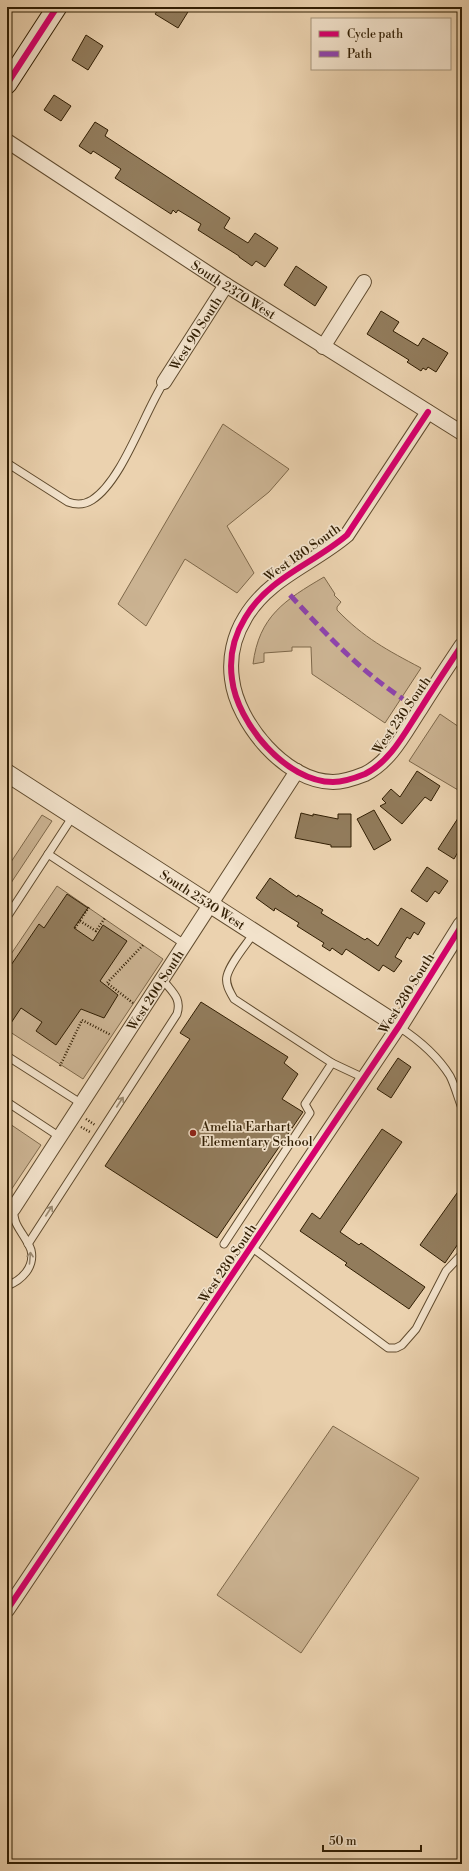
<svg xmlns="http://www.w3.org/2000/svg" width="469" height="1871" viewBox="0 0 469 1871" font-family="'Libre Bodoni',serif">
<rect width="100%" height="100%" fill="#ebd2af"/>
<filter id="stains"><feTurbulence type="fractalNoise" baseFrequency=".005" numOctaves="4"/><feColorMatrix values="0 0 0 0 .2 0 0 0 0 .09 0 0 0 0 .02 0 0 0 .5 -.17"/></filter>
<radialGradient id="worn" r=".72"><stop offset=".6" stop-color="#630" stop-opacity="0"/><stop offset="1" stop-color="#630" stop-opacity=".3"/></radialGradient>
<g fill="#cbb392" stroke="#7e684a">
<path d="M223 424 289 469 269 492 227 526 254 573 237 593 185 559 146 626 118 604Z"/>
<path d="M324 577 335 594 334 595 341 602 337 607V610C364 638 387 650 421 668L385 723 312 674 311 647H292V651L264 653V662L253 664C259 616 285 600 324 577Z"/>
<path d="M440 714 462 729V783L458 790 409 761Z"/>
<path d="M42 815 52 821 7 889V868Z"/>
<path d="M57 886 163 959 83 1079 7 1030V960Z"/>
<path d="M7 1122 41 1145 7 1196Z"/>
<path d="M333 1426 419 1478 301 1653 217 1595Z"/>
</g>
<g fill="#927c5c" stroke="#311e03">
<path d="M160 7H191L178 28 155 14Z"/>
<path d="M86 35 103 46 88 70 72 60Z"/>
<path d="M54 95 71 106 61 121 44 110Z"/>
<path d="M95 122 108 130 105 136 230 218 224 228 248 243 255 233 278 248 265 267 256 261 252 266 239 257V256L198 230 201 224 178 210 176 213 173 210 171 214 115 178 121 169 93 151 91 154 79 146Z"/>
<path d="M296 266 327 287 315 306 284 285Z"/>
<path d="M381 311 399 322 393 331 418 346 423 338 448 353 436 372 428 367 426 370 423 368 421 371 407 362 409 360 367 334Z"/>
<path d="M417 771 440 786 431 801 425 797 402 824 380 806 386 803 382 799 391 789 400 797Z"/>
<path d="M374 810 391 840 374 850 357 819Z"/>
<path d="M462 812V855L458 852 454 859 438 849Z"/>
<path d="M301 813 313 816V814L338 819V814H351V847H331V845L295 838Z"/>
<path d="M427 867 448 881 439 894 435 891 427 902 411 891Z"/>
<path d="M270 878 297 897 298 895 323 910 321 913 365 940 367 938 378 946 401 908 425 923 418 935 414 932 410 939 407 937 395 957 402 961 394 972 383 965 379 971 346 949 342 955 332 948 330 951 322 946 324 943 297 926 299 923 275 908 274 911 256 898Z"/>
<path d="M67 894 88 908 74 928 93 941 103 925 127 941 100 981 118 995 104 1018 81 1009 56 1045 36 1031 42 1022 21 1008 7 1029V971L39 924 44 928Z"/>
<path d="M201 1002 288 1057 284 1063 298 1074 282 1099 303 1112 217 1238 105 1166 190 1039 180 1033Z"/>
<path d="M398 1058 411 1067 391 1098 377 1089Z"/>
<path d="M382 1129 402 1142 340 1232 359 1245 361 1243 425 1287 409 1309 345 1265 347 1263 300 1231 312 1213 320 1219Z"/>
<path d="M462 1186V1238L445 1263 420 1245Z"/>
</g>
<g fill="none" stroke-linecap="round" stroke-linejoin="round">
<defs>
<g id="service">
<path d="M7 463 68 502C76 505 84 505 92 500 122 481 144 413 164 382"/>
<path d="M48 854 186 945"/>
<path d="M7 917 73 816"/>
<path d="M399 1027C419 1040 437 1055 450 1076 455 1086 458 1098 462 1108"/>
<path d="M7 1056 82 1104"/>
<path d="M332 1063 364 1078"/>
<path d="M7 1102 60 1137"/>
<path d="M7 1219 13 1209"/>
<path d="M28 1244 177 1014C182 998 172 992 163 980"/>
<path d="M224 1244 310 1113 305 1104 332 1063 234 999C230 992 225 984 227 976 230 963 246 945 254 933"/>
<path d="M251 1247 388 1348H396L402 1345 416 1329 446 1271 462 1254"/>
<path d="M7 1286C22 1280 35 1267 31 1250 28 1241 21 1233 17 1225 14 1220 14 1214 13 1209"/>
</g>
<g id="minor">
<path id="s1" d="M7 141 226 285 462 433"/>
<path d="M323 347 364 282"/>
<path id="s2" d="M164 382 226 285"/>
<path d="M428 412 347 535C313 564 268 578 245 618 234 636 229 658 232 679 237 723 286 782 333 782 343 782 355 778 365 774 391 761 405 732 421 708 434 687 448 666 462 645"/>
<path id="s3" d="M13 1209 297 771"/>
<path d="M7 1610 399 1026"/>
</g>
<g id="tertiary">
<path id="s4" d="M7 773 399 1026 462 925"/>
</g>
<path id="secondary" d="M7 84 57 7"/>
</defs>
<use href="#service" stroke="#604b2e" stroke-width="9"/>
<use href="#minor" stroke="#604b2e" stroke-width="16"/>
<use href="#tertiary" stroke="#604b2e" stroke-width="19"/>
<use href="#secondary" stroke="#311e03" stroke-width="21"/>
<g stroke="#311e03" stroke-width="2.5" stroke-dasharray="1 2" stroke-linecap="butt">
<path d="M80 921 96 931 105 918"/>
<path d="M75 928 89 907"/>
<path d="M133 1003 107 983 144 944"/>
<path d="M60 1066 82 1020 111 1035"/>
<path d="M86 1119 95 1125"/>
<path d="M81 1127 90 1132"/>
</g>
<use href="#service" stroke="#f2e2cb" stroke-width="7"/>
<use href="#minor" stroke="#f2e2cb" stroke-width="14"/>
<use href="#tertiary" stroke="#f2e2cb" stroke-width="17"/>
<use href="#secondary" stroke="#f2e2cb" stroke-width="19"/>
<path stroke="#8e44ad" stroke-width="5" stroke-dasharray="10 5" stroke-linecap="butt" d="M290 595C327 635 357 668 403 699"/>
<defs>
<g id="cycleway">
<path d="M7 84 57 7"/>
<path d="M428 412 347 535C313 564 268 578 245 618 234 636 229 658 232 679 237 723 286 782 333 782 343 782 355 778 365 774 391 761 405 732 421 708 434 687 448 666 462 645"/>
<path d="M7 1610 399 1026 462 925"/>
</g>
</defs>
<use href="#cycleway" stroke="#f2e2cb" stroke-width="8"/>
<use href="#cycleway" stroke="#d6006c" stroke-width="6"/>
</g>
<defs><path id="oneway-shaft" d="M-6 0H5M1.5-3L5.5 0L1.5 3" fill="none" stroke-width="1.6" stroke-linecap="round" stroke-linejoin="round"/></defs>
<g stroke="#9b8a71">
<use href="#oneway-shaft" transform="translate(120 1102) rotate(-57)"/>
<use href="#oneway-shaft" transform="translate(49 1211) rotate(-57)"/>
<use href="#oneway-shaft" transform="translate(30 1258) rotate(-85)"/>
</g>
<circle fill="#8f2418" stroke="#f2e2cb" stroke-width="1.5" cx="193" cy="1133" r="4"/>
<g text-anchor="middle" stroke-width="3.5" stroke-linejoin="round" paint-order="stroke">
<g font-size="13" fill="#311e03" stroke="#f2e2cb">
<text dy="5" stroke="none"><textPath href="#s1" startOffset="271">South 2370 West</textPath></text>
<text dy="5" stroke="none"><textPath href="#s2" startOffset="58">West 90 South</textPath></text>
<text transform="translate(302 552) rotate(-35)" y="5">West 180 South</text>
<text transform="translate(401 715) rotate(-55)" y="5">West 230 South</text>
<text dy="5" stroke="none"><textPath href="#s4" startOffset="233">South 2530 West</textPath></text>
<text dy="5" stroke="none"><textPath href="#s3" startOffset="261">West 200 South</textPath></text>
<text transform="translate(406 993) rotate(-58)" y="5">West 280 South</text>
<text transform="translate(227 1263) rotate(-56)" y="5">West 280 South</text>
</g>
<g font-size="13" fill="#311e03" stroke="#f2e2cb" text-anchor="start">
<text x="201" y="1131">Amelia Earhart<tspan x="201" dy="15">Elementary School</tspan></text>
</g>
</g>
<rect width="469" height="1871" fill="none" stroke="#ebd2af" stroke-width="24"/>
<rect x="8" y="8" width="453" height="1855" fill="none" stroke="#311e03" stroke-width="2"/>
<rect x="12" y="12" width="445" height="1847" fill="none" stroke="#311e03"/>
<rect x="311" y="18" width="140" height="52" fill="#f2e2cb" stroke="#a5947b"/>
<rect x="319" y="31" width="20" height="6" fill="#d6006c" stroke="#a5947b"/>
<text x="347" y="38" font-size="12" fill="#311e03">Cycle path</text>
<rect x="319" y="51" width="20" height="6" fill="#8e44ad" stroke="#a5947b"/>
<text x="347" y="58" font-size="12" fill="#311e03">Path</text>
<path d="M323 1845v6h98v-6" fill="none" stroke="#311e03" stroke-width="2"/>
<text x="329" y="1845" font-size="12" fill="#311e03" stroke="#f2e2cb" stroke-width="3" paint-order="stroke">50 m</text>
<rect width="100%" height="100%" filter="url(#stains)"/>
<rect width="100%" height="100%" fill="url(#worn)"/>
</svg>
